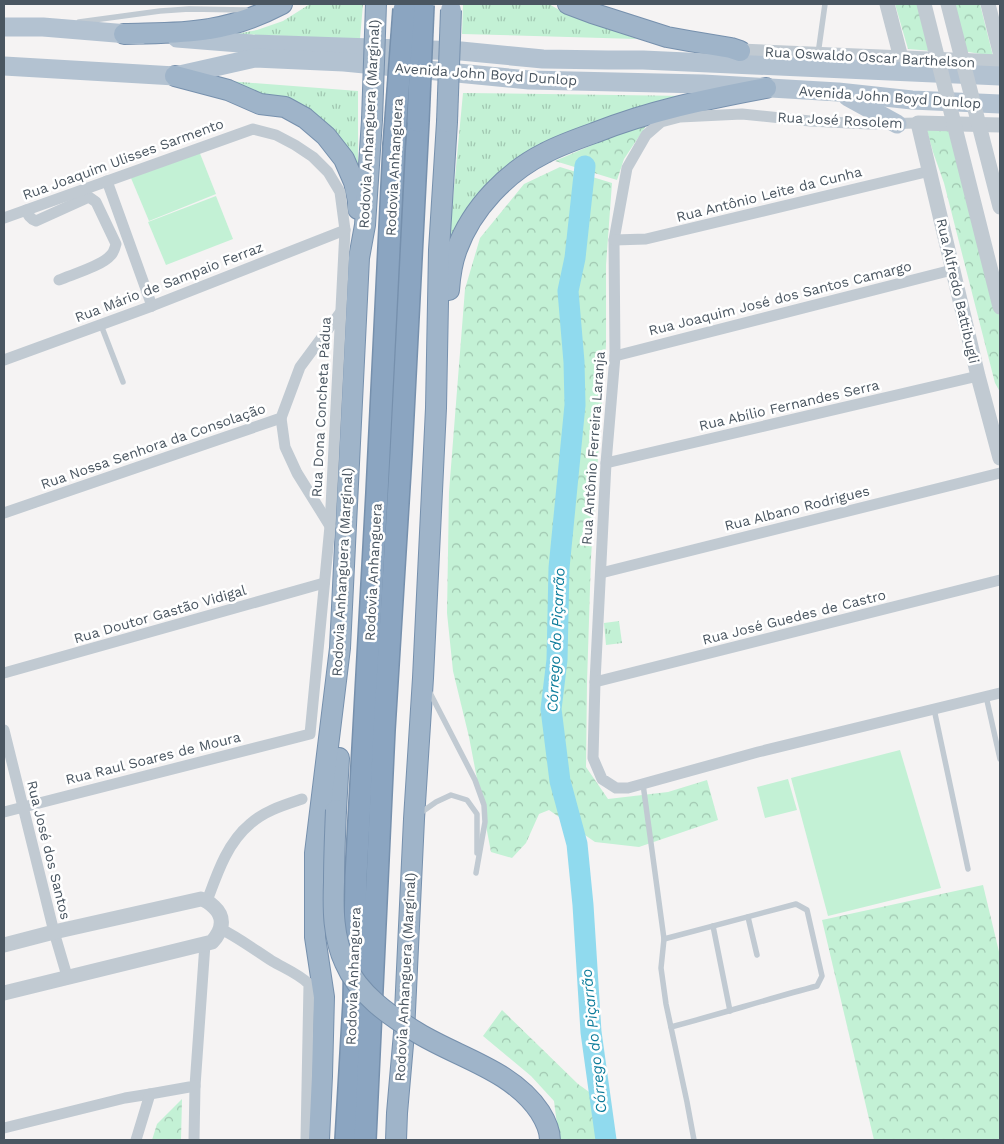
<svg xmlns="http://www.w3.org/2000/svg" width="1004" height="1144" viewBox="0 0 1004 1144" font-family="'Work Sans',sans-serif">
<defs>
<pattern id="grass-tufts" width="24" height="20" patternUnits="userSpaceOnUse" patternTransform="scale(1.25)"><rect width="24" height="20" fill="#c3f1d5"/><path d="M3 7l-1-3M5 7V3M7 7l1-3M15 17l-1-3M17 17v-4M19 17l1-3" fill="none" stroke="#a0c6b0"/></pattern>
<pattern id="forest-crowns" width="20" height="18" patternUnits="userSpaceOnUse" patternTransform="scale(1.25)"><rect width="20" height="18" fill="#c3f1d5"/><path d="M2 6a3 3 0 1 1 6 0M12 15a3 3 0 1 1 6 0" fill="none" stroke="#a0c6b0"/></pattern>
</defs>
<rect width="100%" height="100%" fill="#f5f3f3"/>
<g fill="url(#grass-tufts)">
<path d="M310 4H363L360 39 236 34 257 30 283 21Z"/>
<path d="M463 4H549L561 11 637 39 462 34Z"/>
<path d="M228 81 358 91V172L346 152Z"/>
<path d="M463 93 689 96 539 151 451 244 449 241Z"/>
<path d="M619 621 622 643 606 645 604 623Z"/>
</g>
<g fill="url(#forest-crowns)">
<path d="M895 4H921L933 51 908 49Z"/>
<path d="M950 4H980L993 56 962 51Z"/>
<path d="M650 120 624 159 617 180 555 161Z"/>
<path d="M926 127 954 131 1000 319V392L995 383 944 183 933 152Z"/>
<path d="M560 167 612 183 606 265V345L591 557 587 683 586 767 608 799 668 792 707 780 718 820 639 847 595 842 549 810 539 814 526 843 512 858 491 852 469 737 453 671 447 613 449 492 465 289 480 238 524 184Z"/>
<path d="M983 885 1000 956V1140H874L822 920Z"/>
<path d="M502 1010 578 1084 592 1094 597 1140H559L554 1101 531 1076 483 1036Z"/>
<path d="M182 1099 181 1140H152L157 1124Z"/>
</g>
<g fill="#c3f1d5">
<path d="M199 151 216 194 149 221 131 178Z"/>
<path d="M216 196 233 239 166 265 148 222Z"/>
<path d="M900 750 941 888 828 916 791 778Z"/>
<path d="M788 779 797 810 765 818 757 787Z"/>
</g>
<g fill="none" stroke-linecap="round" stroke-linejoin="round">
<path stroke="#90daee" stroke-width="21" d="M585 166 575 258 568 291 574 362 575 405 559 568 557 660 551 709 560 781 577 844 583 905 591 1032 606 1140"/>
<defs>
<g id="trunk">
<path d="M568 4 592 13 667 37 689 41 731 48 740 51"/>
<path d="M124 34C152 33 181 34 209 29 235 25 259 16 282 4"/>
<path d="M175 76 228 90 260 104 285 107 305 118 326 136 344 159 354 182 358 201V209"/>
<path d="M449 290C450 276 452 262 457 249 472 208 507 172 545 153 560 145 577 139 594 133 649 111 707 99 766 88"/>
<path d="M336 810 339 758"/>
<path d="M319 1140 322 1076 324 997 315 937V853L340 648 359 258 365 225 372 120"/>
<path d="M396 1140 397 1113 404 1033 414 819 423 678 436 408 439 250 447 122"/>
</g>
<g id="motorway">
<path d="M346 1140 354 1002 356 876 377 493 394 146"/>
<path d="M365 1140 384 730 401 454 418 121"/>
</g>
</defs>
<use href="#trunk" stroke="#7690ad" stroke-width="22"/>
<use href="#motorway" stroke="#7690ad" stroke-width="24"/>
<g stroke="#c1cad2" stroke-width="5.5">
<path d="M79 22 160 11 189 9 246 10"/>
<path d="M818 54 825 4"/>
<path d="M101 325 123 382"/>
<path d="M428 689 475 780 484 805 485 822 476 873"/>
<path d="M986 696 1000 759"/>
<path d="M934 709 968 869"/>
<path d="M643 784 664 939 661 968 666 1004 687 1102 694 1140"/>
<path d="M419 814 436 802 451 795 467 800 477 814V853"/>
<path d="M748 917 757 955"/>
<path d="M713 926 730 1011"/>
<path d="M664 939 796 904 807 910 822 976 817 986C768 999 720 1014 671 1027"/>
</g>
<g stroke="#c1cad2" stroke-width="11">
<path d="M918 123 869 124 810 121 742 114 680 117 661 122 646 135 627 168 614 240 615 356 606 463 595 682 593 758 602 779 616 788H628L758 752 1000 693"/>
<path d="M107 181 152 306"/>
<path d="M26 210C28 215 30 219 36 221L89 197 96 202 116 244C115 248 114 252 111 255 102 266 73 274 59 280"/>
<path d="M4 218 253 129 276 135 295 145 313 157 328 172 340 192 345 230 330 526 310 734 4 812"/>
<path d="M614 240 646 239 930 171"/>
<path d="M615 356 952 270"/>
<path d="M4 360 152 306 345 230"/>
<path d="M281 418 285 447 297 473 330 526"/>
<path d="M606 463 978 376"/>
<path d="M4 513 281 418 300 367 340 313"/>
<path d="M601 573 1000 473"/>
<path d="M4 673 324 583"/>
<path d="M595 682 1000 580"/>
<path d="M4 730 54 932 67 976"/>
<path d="M207 901C217 874 227 843 250 824 264 811 284 805 302 799"/>
<path d="M221 929C239 938 255 950 272 961 284 968 299 974 309 984L306 1140"/>
<path d="M4 1128 125 1098 150 1094"/>
<path d="M136 1140 150 1094 195 1086 205 944"/>
<path d="M194 1140 195 1086"/>
</g>
<g stroke="#c1cad2" stroke-width="15">
<path d="M887 4 901 58"/>
<path d="M988 4 1000 52"/>
<path d="M740 51 1000 62"/>
<path d="M1000 125 918 123 978 376 1000 458"/>
<path d="M4 945 54 932 201 899C206 900 210 903 214 907 226 918 222 931 212 942L4 993"/>
</g>
<g stroke="#b3c2d1" stroke-width="19">
<path d="M4 27H43L140 35"/>
<path d="M177 38 252 44 461 51 543 59 608 60H643L1000 76"/>
<path d="M4 66 175 76 255 58 344 62 529 80 703 84 838 92 912 100 1000 104"/>
<path d="M848 97 897 124"/>
</g>
<use href="#trunk" stroke="#9fb4c9" stroke-width="20"/>
<use href="#motorway" stroke="#8ba5c1" stroke-width="21"/>
<defs>
<g id="trunk-bridge">
<path d="M372 120 376 4"/>
<path d="M447 122 451 10"/>
<path d="M336 810C335 834 334 858 334 882 333 909 333 937 345 963 358 994 390 1016 418 1033 459 1058 512 1070 540 1112 545 1120 550 1131 550 1140"/>
</g>
<g id="motorway-bridge">
<path d="M418 121 423 5"/>
<path d="M394 146 404 9"/>
</g>
</defs>
<use href="#trunk-bridge" stroke="#7690ad" stroke-width="22" stroke-linecap="butt"/>
<use href="#motorway-bridge" stroke="#7690ad" stroke-width="24" stroke-linecap="butt"/>
<g stroke="#c1cad2" stroke-width="15">
<path d="M924 4 1000 307"/>
<path d="M948 4 1000 207"/>
</g>
<use href="#trunk-bridge" stroke="#9fb4c9" stroke-width="20"/>
<use href="#motorway-bridge" stroke="#8ba5c1" stroke-width="21"/>
</g>
<g text-anchor="middle" stroke-width="5" stroke-linejoin="round" paint-order="stroke">
<g font-size="14" fill="#4a5661" stroke="#fff">
<text transform="translate(870 57) rotate(3)" y="5">Rua Oswaldo Oscar Barthelson</text>
<text transform="translate(486 74) rotate(4)" y="5">Avenida John Boyd Dunlop</text>
<text transform="translate(890 97) rotate(4)" y="5">Avenida John Boyd Dunlop</text>
<text transform="translate(840 120) rotate(3)" y="5">Rua José Rosolem</text>
<text transform="translate(369 124) rotate(-87)" y="5">Rodovia Anhanguera (Marginal)</text>
<text transform="translate(123 159) rotate(-20)" y="5">Rua Joaquim Ulisses Sarmento</text>
<text transform="translate(394 167) rotate(-87)" y="5">Rodovia Anhanguera</text>
<text transform="translate(769 194) rotate(-14)" y="5">Rua Antônio Leite da Cunha</text>
<text transform="translate(169 282) rotate(-21)" y="5">Rua Mário de Sampaio Ferraz</text>
<text transform="translate(958 291) rotate(77)" y="5">Rua Alfredo Battibugli</text>
<text transform="translate(780 298) rotate(-14)" y="5">Rua Joaquim José dos Santos Camargo</text>
<text transform="translate(789 405) rotate(-13)" y="5">Rua Abílio Fernandes Serra</text>
<text transform="translate(321 407) rotate(-87)" y="5">Rua Dona Concheta Pádua</text>
<text transform="translate(153 446) rotate(-19)" y="5">Rua Nossa Senhora da Consolação</text>
<text transform="translate(593 448) rotate(-86)" y="5">Rua Antônio Ferreira Laranja</text>
<text transform="translate(797 508) rotate(-14)" y="5">Rua Albano Rodrigues</text>
<text transform="translate(342 572) rotate(-87)" y="5">Rodovia Anhanguera (Marginal)</text>
<text transform="translate(373 572) rotate(-87)" y="5">Rodovia Anhanguera</text>
<text transform="translate(160 614) rotate(-16)" y="5">Rua Doutor Gastão Vidigal</text>
<text transform="translate(794 617) rotate(-14)" y="5">Rua José Guedes de Castro</text>
<text transform="translate(153 758) rotate(-14)" y="5">Rua Raul Soares de Moura</text>
<text transform="translate(49 850) rotate(76)" y="5">Rua José dos Santos</text>
<text transform="translate(353 976) rotate(-88)" y="5">Rodovia Anhanguera</text>
<text transform="translate(405 977) rotate(-87)" y="5">Rodovia Anhanguera (Marginal)</text>
</g>
<g font-size="15" font-style="italic" fill="#0c7c9b" stroke="#fff">
<text transform="translate(556 640) rotate(-87)" y="5">Córrego do Piçarrão</text>
<text transform="translate(594 1041) rotate(-96)" y="5">Córrego do Piçarrão</text>
</g>
</g>
<rect width="1004" height="1144" fill="none" stroke="#4a5661" stroke-width="10"/>
</svg>
